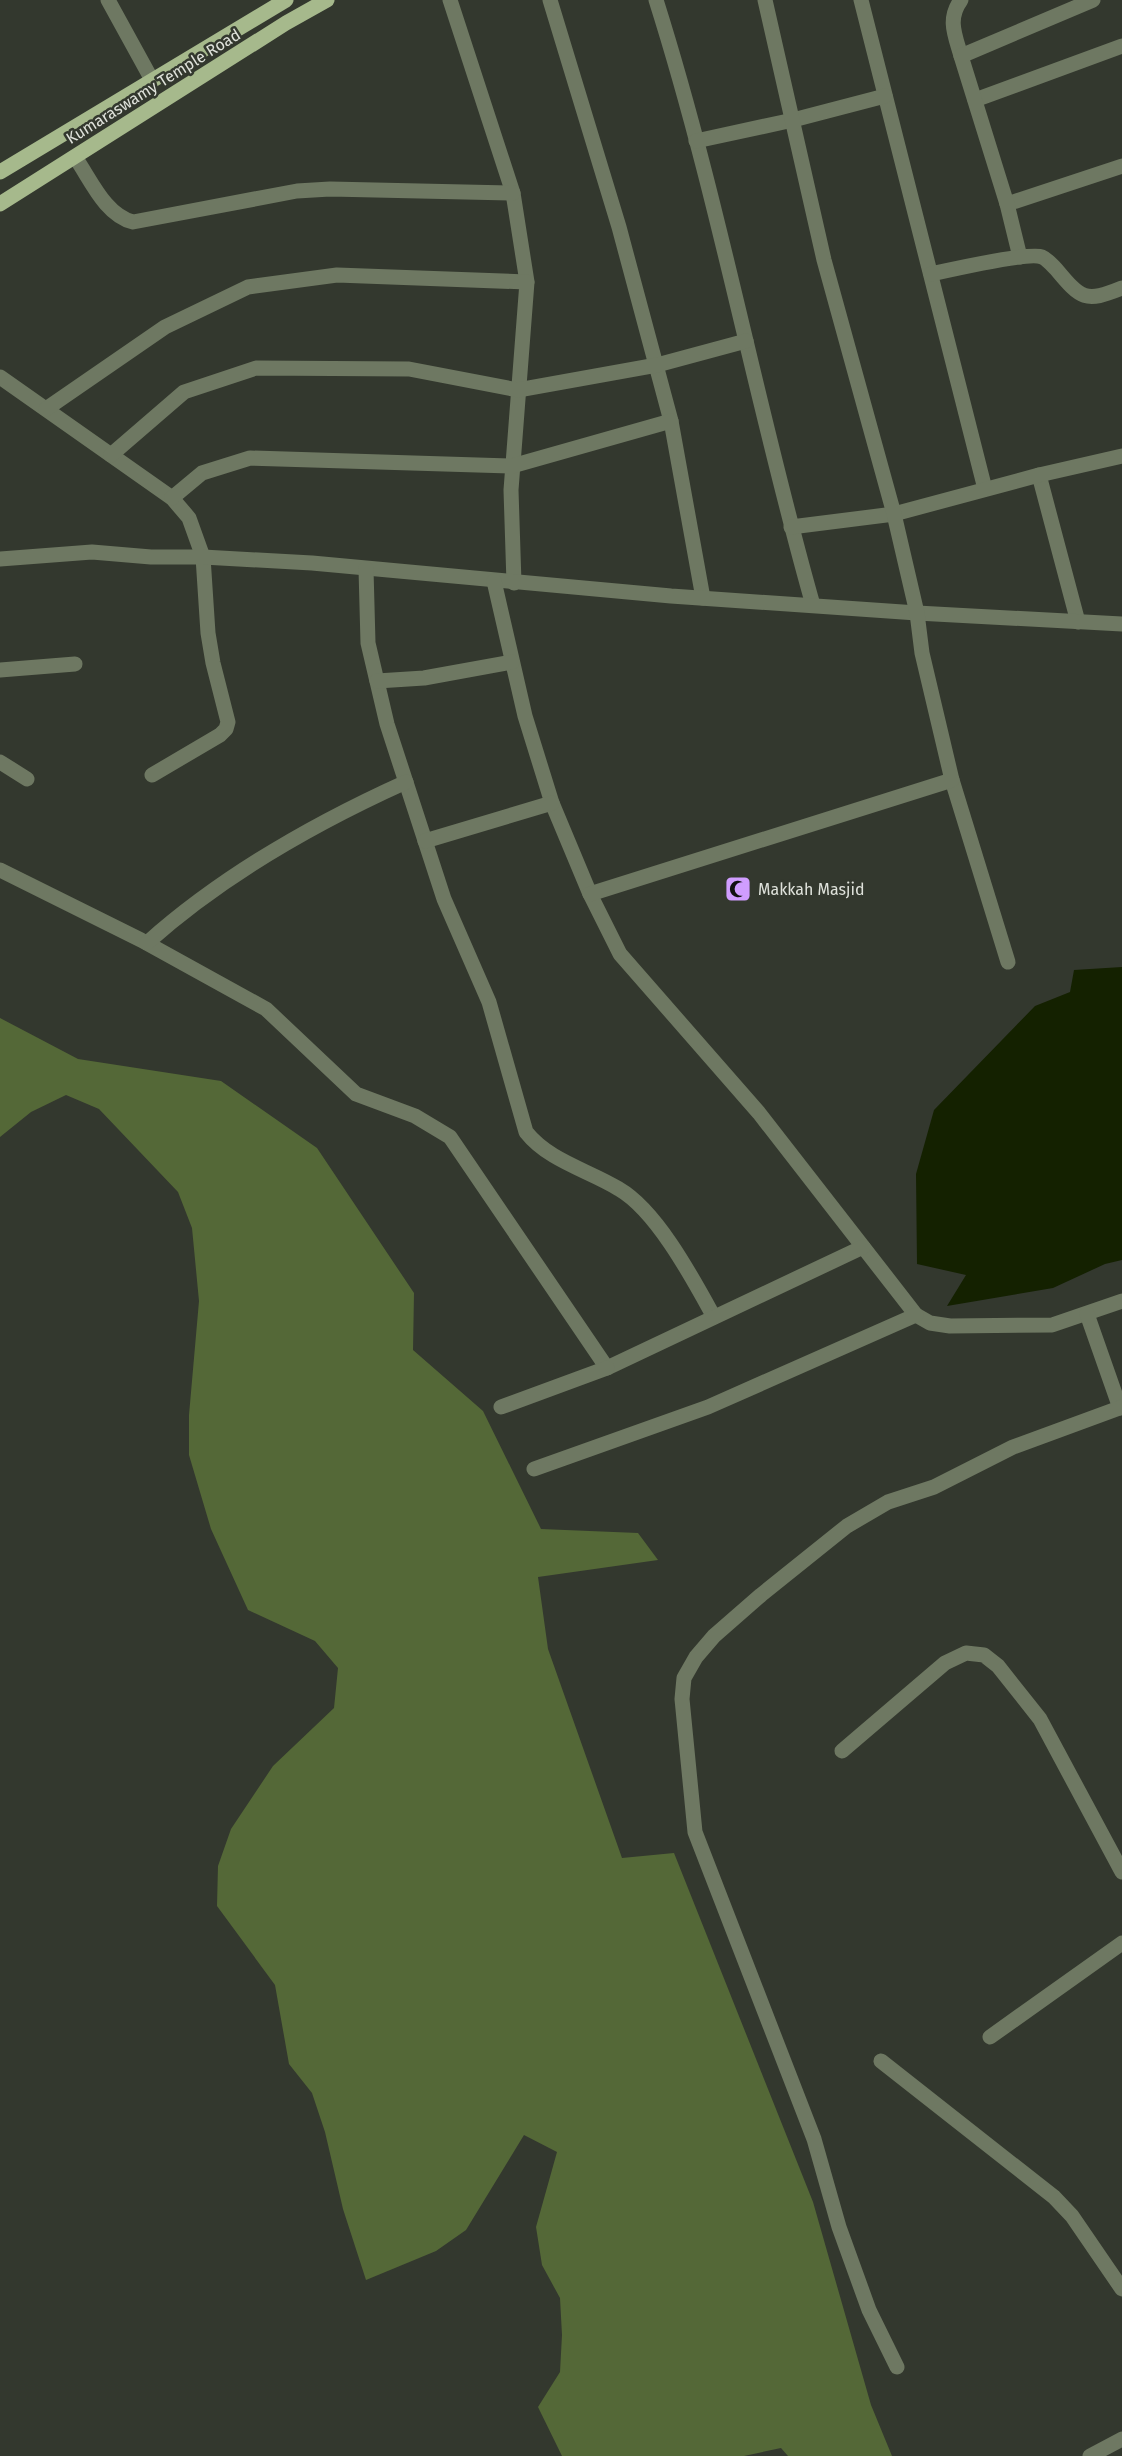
<svg xmlns="http://www.w3.org/2000/svg" width="1122" height="2456" viewBox="0 0 1122 2456" font-family="'Fira Sans',sans-serif">
<rect width="100%" height="100%" fill="#33382e"/>
<path fill="#546837" d="M0 1018 78 1059 221 1081 317 1148 414 1293 413 1350 483 1411 541 1529 638 1533 658 1560 538 1577 548 1649 622 1858 674 1853 813 2202 871 2405 892 2456H788L781 2448 744 2456H562L538 2407 560 2372 562 2335 560 2298 542 2265 536 2227 557 2152 524 2135 466 2230 436 2251 366 2280 343 2209 325 2132 312 2093 289 2064 275 1985 217 1906 218 1866 231 1829 273 1766 334 1708 338 1668 315 1641 248 1610 211 1529 189 1455V1415L199 1301 192 1228 178 1192 99 1109 66 1095 31 1112 0 1137Z"/>
<path fill="#142100" d="M1122 967V1260L1105 1264 1053 1288 947 1306 966 1275 917 1264 916 1174 934 1110 1035 1006 1070 992 1074 970Z"/>
<g fill="none" stroke-linecap="round" stroke-linejoin="round">
<g stroke="#6e7862" stroke-width="15">
<path d="M108 0 152 80"/>
<path d="M450 0 513 193 527 282"/>
<path d="M550 0 619 227 671 421"/>
<path d="M656 0C719 199 756 405 813 605"/>
<path d="M861 0 985 489"/>
<path d="M961 0C947 19 955 35 961 56"/>
<path d="M975 100 1122 46"/>
<path d="M696 141 793 120 885 96"/>
<path d="M75 157C91 180 105 215 133 222L297 191 330 189 513 193"/>
<path d="M1007 204 1122 166"/>
<path d="M1020 257 1007 204 961 56 1093 0"/>
<path d="M931 274C949 270 1029 252 1042 257 1047 259 1052 265 1056 269 1081 299 1085 303 1122 288"/>
<path d="M0 377 172 498 189 518 203 557 208 633 213 663 228 722 226 729 220 735 152 775"/>
<path d="M46 409 165 327 248 287 337 275 527 282 511 490 514 583"/>
<path d="M111 455 184 392 256 368 409 369 518 390 657 365 746 341"/>
<path d="M1039 475 1078 622"/>
<path d="M172 498 202 473 250 458 512 466 671 421 703 598"/>
<path d="M791 527 894 514 1039 475 1122 456"/>
<path d="M0 559 92 552 151 557H203L312 563 671 596 917 613 1122 624"/>
<path d="M366 569 368 643 387 724 444 899 489 1002 526 1132C549 1161 588 1170 619 1189 657 1211 693 1279 714 1317"/>
<path d="M494 581 525 716 552 803 590 894 620 954 759 1113 916 1315 930 1323 950 1326 1052 1325 1122 1301"/>
<path d="M0 670 75 664"/>
<path d="M377 681 424 678 512 662"/>
<path d="M0 762 27 779"/>
<path d="M952 780 1008 962"/>
<path d="M425 841 552 803"/>
<path d="M0 870 141 940 266 1009 356 1094 415 1116 450 1137 607 1368 863 1247"/>
<path d="M590 894 952 780 922 653 917 613 894 514 824 260 765 0"/>
<path d="M147 943C223 875 313 824 406 782"/>
<path d="M1087 1314 1120 1408"/>
<path d="M501 1407 607 1368"/>
<path d="M534 1469 708 1407 916 1315"/>
<path d="M842 1751 945 1663 966 1653 984 1655 998 1666 1040 1719 1122 1872"/>
<path d="M990 2037 1122 1943"/>
<path d="M881 2061 1054 2197 1072 2216 1122 2289"/>
<path d="M897 2367 869 2310 839 2227 814 2139 695 1832 682 1699 684 1678 696 1657 714 1636 761 1595 847 1526 888 1502 934 1487 1013 1447 1122 1407"/>
<path d="M1090 2456 1122 2439"/>
</g>
<g stroke="#a6b98c" stroke-width="15">
<path d="M0 172 286 0"/>
<path d="M0 204 286 23 327 0"/>
</g>
</g>
<defs>
<symbol id="mosque-square" viewBox="-11 -11 22 22"><rect x="-9" y="-9" width="18" height="18" rx="4" fill="#d09dff" stroke="#33382e"/><path d="M3.5-4.9A6 6 0 1 0 3.5 4.9A5 5 0 1 1 3.5-4.9Z" fill="#111"/></symbol>
</defs>
<g fill-rule="evenodd">
<use href="#mosque-square" x="723" y="874" width="30" height="30"/>
</g>
<g text-anchor="middle" stroke-width="5" stroke-linejoin="round" paint-order="stroke">
<g font-size="16" fill="#dfe2db" stroke="#33382e">
<text transform="translate(153 86) rotate(-32)" y="6">Kumaraswamy Temple Road</text>
</g>
<g font-size="16" fill="#dfe2db" stroke="#33382e" text-anchor="start">
<text x="758" y="895">Makkah Masjid</text>
</g>
</g>
</svg>
